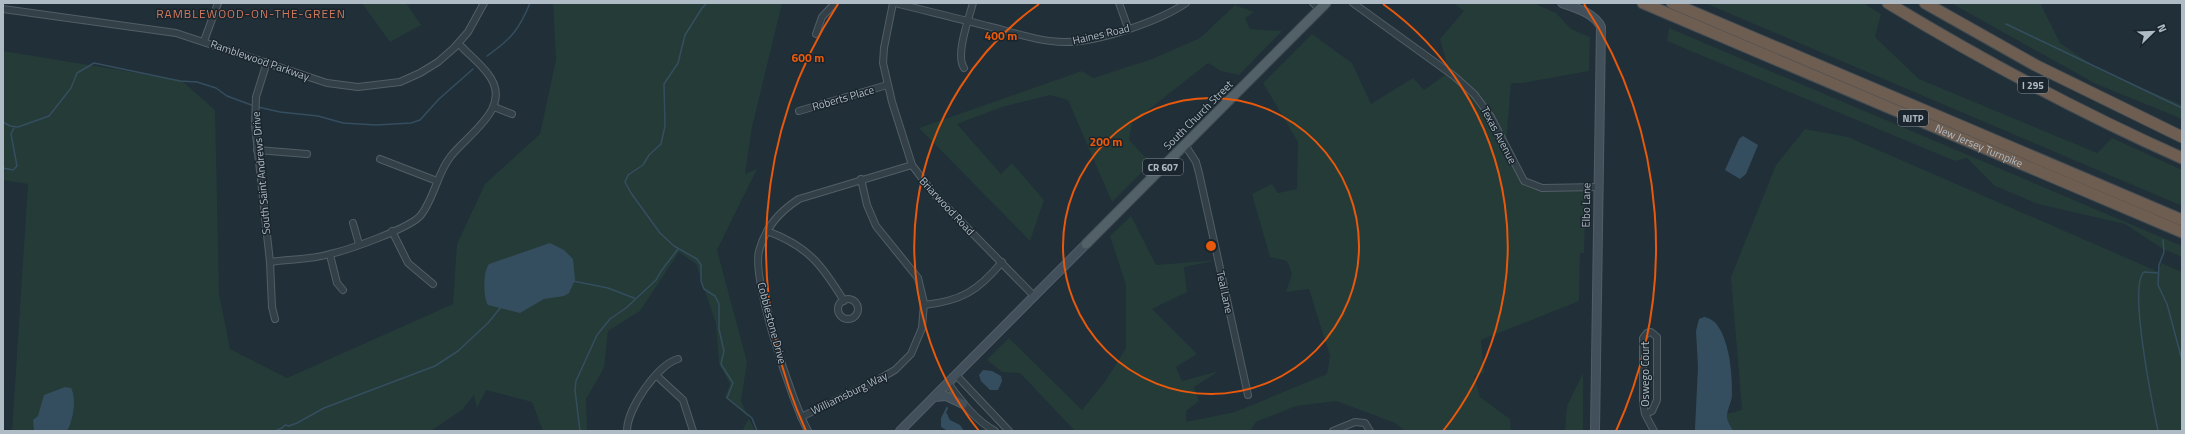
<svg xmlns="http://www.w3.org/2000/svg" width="2185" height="434" viewBox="0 0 2185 434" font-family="'Titillium Web',sans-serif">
<rect width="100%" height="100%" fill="#212f38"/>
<g fill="#243b38">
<path d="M362 3H406L421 25 390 42Z"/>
<path d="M553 3H782L752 127 745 174 757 169 717 250 747 362 741 401 755 431H742L749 418 725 397 730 384 719 364 716 324 696 264 679 252 640 311 608 331 604 368 586 399 587 431H543L532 402 486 390 477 408 474 395 463 409 431 431H12L28 184 3 180V51L181 80 215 110 219 294 230 349 287 378 453 304 457 244 485 184 540 134 556 60Z"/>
<path d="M1453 3H1533L1556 13 1571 29 1590 37 1589 71 1522 83H1511L1506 143 1533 188 1586 187 1584 253H1580L1579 301 1481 340 1484 373 1474 376 1480 397 1510 419 1511 431H1405L1395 423 1336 401 1296 406 1256 422 1250 431H1075L1020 373 1002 372 987 360 1009 338 1082 410 1104 383 1126 348V285L1110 236 1131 216 1156 265 1219 260 1184 267 1187 292 1152 309 1197 354 1176 367 1182 381 1219 371 1194 387 1199 401 1186 411V422L1235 412 1327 374 1330 356 1309 289 1286 292 1292 274 1287 261 1270 257 1252 194 1272 184 1278 193 1297 189 1298 142 1263 83 1312 34 1352 63 1371 104 1413 78 1424 90 1449 72 1440 39 1464 11Z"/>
<path d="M1705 3H1863L1881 14 1875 37 1919 79 2097 153 2112 138 2182 170V206Z"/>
<path d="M1951 3H2043L2041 5 2060 43 2098 69 2182 105V119L2094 83Z"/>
<path d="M1235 5 1254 12 1245 18 1250 29 1282 31 1239 75 1221 71 1208 63 1132 123 1129 140 1151 163 1112 202 1068 100 1050 95 1002 107 957 124 1001 174 1012 163 1044 200 1030 241 919 128 1082 71 1093 78 1152 59 1200 38Z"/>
<path d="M1669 28 2182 246V257L2163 249 2125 224 2038 204 1995 186 1967 158 1955 161 1667 41Z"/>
<path d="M1805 129 1848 137 2159 272 2161 263 2182 272V431H1696L1700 318 1716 322 1730 358 1727 414 1742 410 1731 277 1776 165Z"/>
<path d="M1583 373V431H1565L1567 406Z"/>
</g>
<g fill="#354e5f">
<path d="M1743 136 1758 145 1746 174 1740 179 1725 170 1739 139Z"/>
<path d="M550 243 564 250 573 259 575 280 569 293 564 296 544 299 520 313 488 305C483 298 483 271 489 264Z"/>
<path d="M1704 317C1729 320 1733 376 1732 396 1731 403 1727 410 1727 417 1727 422 1731 426 1733 431H1695V429L1698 367 1696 331 1699 319Z"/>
<path d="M983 370 992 371 1001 376 1002 381 998 390H990L981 381 979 375Z"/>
<path d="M65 387 71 388C77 399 73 421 67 431L34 430 33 420 38 416 44 395Z"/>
<path d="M947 406 948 409 946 412 950 420 960 425 964 431H948L941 427V418Z"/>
</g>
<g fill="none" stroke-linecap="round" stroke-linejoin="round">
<g stroke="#354e5f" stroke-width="1.5">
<path d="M707 3 702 8 685 35 678 63 664 84 665 126 661 144 649 155 643 165 628 175 625 182 631 193 660 233 674 246 697 259 701 265V281L704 289 715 296 719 304V329L724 351 721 364 733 383 727 398 752 418 757 431"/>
<path d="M2006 24 2182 108"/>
<path d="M487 56C511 39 519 30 530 3"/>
<path d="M258 107 280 112 318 116 343 123 376 125 411 123 420 120 439 99 473 69"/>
<path d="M3 122 10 126 18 127 49 116 71 88 77 73 94 63 180 81 197 82 216 88 227 96 254 106"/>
<path d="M3 168 13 170 17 166 11 134 14 128"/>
<path d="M2163 240 2164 252 2159 265 2158 285 2167 304 2182 360"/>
<path d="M573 281 608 288 634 298"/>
<path d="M275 431 282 428 285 425 289 426 297 423 324 408 435 366 458 351 488 323 501 307"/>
<path d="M580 431 575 390 576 381 597 335 610 319 626 308 656 280 661 271 678 249"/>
<path d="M2158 431C2153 407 2128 286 2144 272L2158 273"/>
</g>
<defs>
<g id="street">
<path d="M893 3 884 48 883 63 892 102 912 165 933 193 1034 296"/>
<path d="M895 3C926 11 957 18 987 26 1012 32 1039 42 1065 42 1098 42 1158 22 1186 3"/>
<path d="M1119 3 1128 28"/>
<path d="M1313 3 1320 9"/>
<path d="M1353 3 1454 76 1474 94 1491 117 1524 181 1542 188 1598 187"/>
<path d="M3 9 176 33 327 83 358 87 400 82 420 73 438 62 454 48 468 32 484 3"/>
<path d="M816 34 822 17 835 3"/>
<path d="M204 41 218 3"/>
<path d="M267 62 256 97 255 125 270 262 272 307 275 319"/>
<path d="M964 68C955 55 969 18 973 3"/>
<path d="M494 107 512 114"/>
<path d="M799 111 887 85"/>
<path d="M1185 145 1196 162 1199 173 1248 395"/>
<path d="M257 150 307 154"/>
<path d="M380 159 437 181"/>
<path d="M353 223 359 244"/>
<path d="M392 231 408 263 433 284"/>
<path d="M767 231C808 246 822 265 844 301"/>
<path d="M330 255 337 283 343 290"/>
<path d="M270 262C289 259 310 260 330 254 348 250 411 228 421 215 435 197 437 173 451 156 469 133 514 107 488 74 480 63 468 54 459 44"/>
<circle cx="848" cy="309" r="10"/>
<path d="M924 305C961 301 978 291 1002 262"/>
<path d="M956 375 1009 431"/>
<path d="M657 376 683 400 693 431"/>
<path d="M948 383C962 402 974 419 995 431"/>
<path d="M1645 414 1652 411 1657 400V337L1651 332 1647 333 1643 338V402L1645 414 1654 431"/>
<path d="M801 417 876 381 895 370 911 354 922 328 924 303 918 278 876 226 867 205 861 179"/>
<path d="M627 431C627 409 657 365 678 359"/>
<path d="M808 431C792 402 752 281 759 251 765 228 780 211 799 199L912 165"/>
<path d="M1333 431 1355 422 1365 423 1370 431"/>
</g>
<g id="secondary">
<path d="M1562 3C1575 8 1595 13 1601 27L1595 431"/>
<path d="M934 397 946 396 963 404"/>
<path d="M900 431 1086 244"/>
</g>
<path id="primary" d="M1086 244 1326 3"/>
<g id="highway">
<path id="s1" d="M1643 3 2182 232"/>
<path d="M1672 3 2182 220"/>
<path d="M1888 3C1982 60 2081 113 2182 158"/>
<path d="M1925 3 2035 65 2182 137"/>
</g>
</defs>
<use href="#street" stroke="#525e66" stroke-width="8"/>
<use href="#secondary" stroke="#525e66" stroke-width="10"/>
<use href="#primary" stroke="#414c55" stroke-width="11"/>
<use href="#highway" stroke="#3f4b53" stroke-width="13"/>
<use href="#street" stroke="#344048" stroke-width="6"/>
<use href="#secondary" stroke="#42505b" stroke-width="8"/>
<use href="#primary" stroke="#526068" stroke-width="9"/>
<use href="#highway" stroke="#6e5d51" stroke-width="11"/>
</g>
<g fill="none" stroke="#e8590c" stroke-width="2">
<circle cx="1211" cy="246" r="148"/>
<path d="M979 431A297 297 0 0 1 1039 4M1383 4A297 297 0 0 1 1443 431"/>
<path d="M806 431A445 445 0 0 1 838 4M1584 4A445 445 0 0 1 1616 431"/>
</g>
<g text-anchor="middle" stroke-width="3" stroke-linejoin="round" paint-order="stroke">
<g fill="#1a252d" stroke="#828e97" stroke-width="1">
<rect x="2018" y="77" width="30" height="16" rx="3"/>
<rect x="1898" y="110" width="30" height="16" rx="3"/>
<rect x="1143" y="159" width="40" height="16" rx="3"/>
</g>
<g font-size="10" font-weight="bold" fill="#afbbc5">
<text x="2033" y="89">I 295</text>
<text x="1913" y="122">NJTP</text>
<text x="1163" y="171">CR 607</text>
</g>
<g font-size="11" fill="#afbbc5" stroke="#1a252d">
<text transform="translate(1101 34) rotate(-13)" y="4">Haines Road</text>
<text transform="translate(260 60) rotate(19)" y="4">Ramblewood Parkway</text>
<text transform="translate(843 98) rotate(-16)" y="4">Roberts Place</text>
<text transform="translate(1198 115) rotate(-45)" y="4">South Church Street</text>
<text transform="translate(1499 135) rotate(62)" y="4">Texas Avenue</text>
<text dy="4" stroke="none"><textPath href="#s1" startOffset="365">New Jersey Turnpike</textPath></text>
<text transform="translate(261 173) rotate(-95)" y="4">South Saint Andrews Drive</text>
<text transform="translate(1586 205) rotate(-89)" y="4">Elbo Lane</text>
<text transform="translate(947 206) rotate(47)" y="4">Briarwood Road</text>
<text transform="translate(1225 292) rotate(78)" y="4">Teal Lane</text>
<text transform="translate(772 323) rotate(75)" y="4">Cobblestone Drive</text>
<text transform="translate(1645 374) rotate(-90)" y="4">Oswego Court</text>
<text transform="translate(849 393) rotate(-26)" y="4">Williamsburg Way</text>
</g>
<g font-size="12" letter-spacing="1" fill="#d1795d" stroke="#1a252d">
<text x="251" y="18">RAMBLEWOOD-ON-THE-GREEN</text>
</g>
</g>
<circle cx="1211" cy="246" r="6" fill="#e8590c" stroke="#1a252d" stroke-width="2"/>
<g font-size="12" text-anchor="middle" font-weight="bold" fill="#e8590c" stroke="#1a252d" stroke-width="3" stroke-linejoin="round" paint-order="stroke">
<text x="1001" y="40">400 m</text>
<text x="808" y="62">600 m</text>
<text x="1106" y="146">200 m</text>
</g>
<rect width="2185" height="434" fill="none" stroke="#afbbc5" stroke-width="8"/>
<g transform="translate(2153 32) rotate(67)" stroke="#1a252d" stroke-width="3" paint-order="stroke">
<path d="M0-3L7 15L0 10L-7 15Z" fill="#afbbc5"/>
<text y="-6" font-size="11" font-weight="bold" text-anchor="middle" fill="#afbbc5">N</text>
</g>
</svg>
